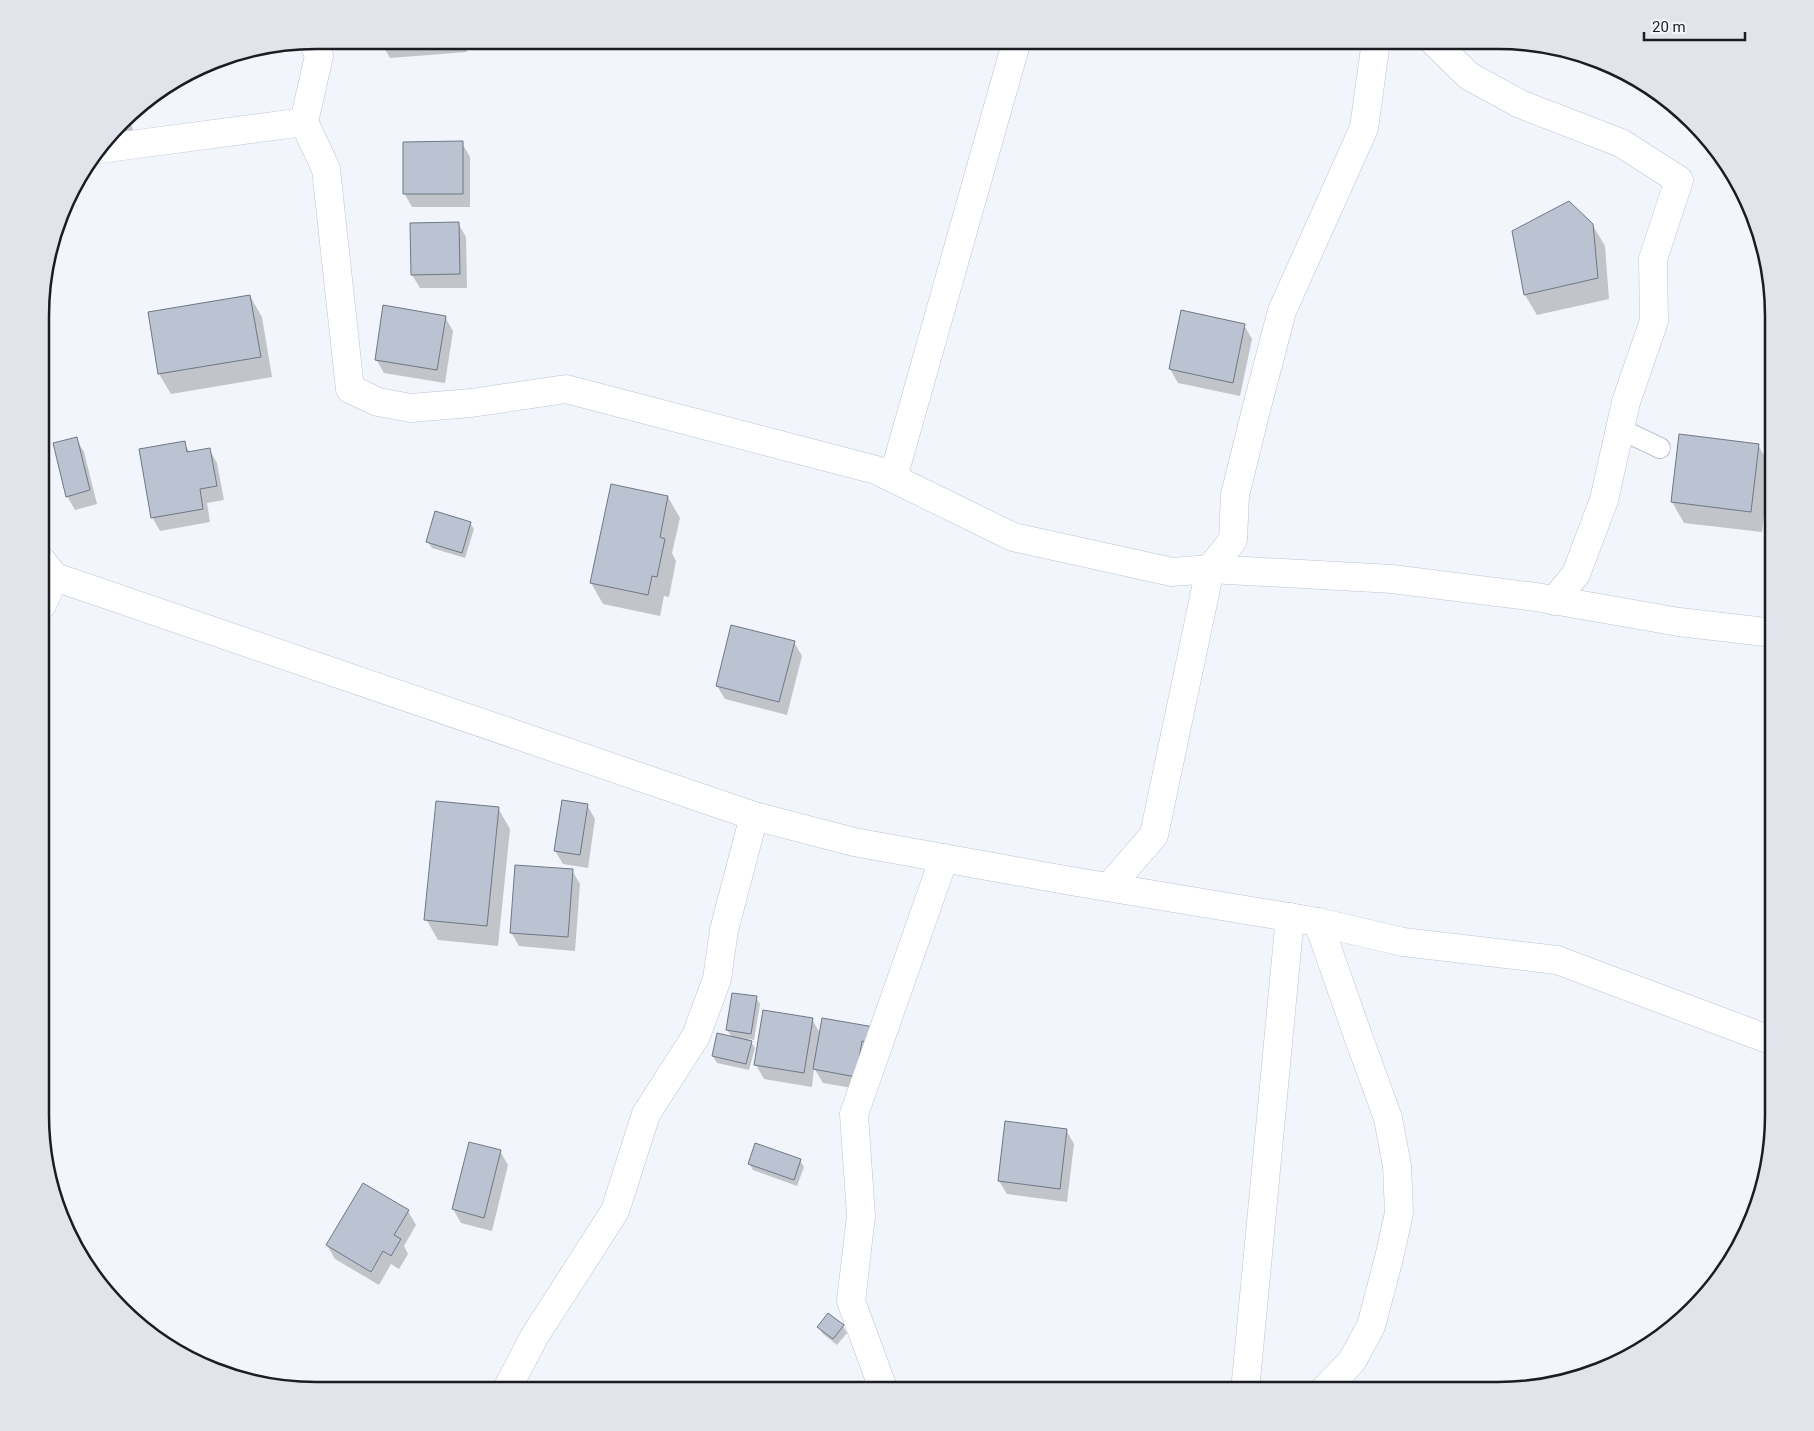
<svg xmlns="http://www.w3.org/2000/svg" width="1814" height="1431" viewBox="0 0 1814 1431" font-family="Roboto,sans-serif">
<rect width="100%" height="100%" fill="#f2f6fc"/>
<g fill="#0003">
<path d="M382 40H466L467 52 390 58 382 44Z"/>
<path d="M128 115 134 133 105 143Z"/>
<path d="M462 143 470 157V207H412L404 193Z"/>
<path d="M458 223 466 237 467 288H420L412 275Z"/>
<path d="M1592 224 1605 246 1609 299 1537 315 1525 295 1514 232Z"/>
<path d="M250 296 262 317 272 377 171 394 159 374Z"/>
<path d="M445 317 453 331 445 383 384 373 376 359Z"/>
<path d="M1244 325 1252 339 1240 396 1178 383 1170 369Z"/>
<path d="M1680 436 1758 445 1770 466 1762 532 1684 523 1672 502Z"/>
<path d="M76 438 84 452 97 504 75 510 67 496Z"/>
<path d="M184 443 190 453 209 449 217 463 224 500 207 503 210 522 160 531 152 517Z"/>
<path d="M668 497 680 518 672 553 676 561 669 597 664 596 660 616 603 604 591 583Z"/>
<path d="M470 523 474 529 465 558 432 548 428 542Z"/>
<path d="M794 642 802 656 787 715 725 699 717 686Z"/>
<path d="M587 805 595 819 588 868 563 864 555 851Z"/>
<path d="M498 808 510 829 498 946 438 940 426 919Z"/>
<path d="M572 870 580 884 575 951 519 946 511 932Z"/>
<path d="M756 998 760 1004 754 1040 749 1039 755 1048 749 1070 717 1063 713 1056 732 1037 727 1030Z"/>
<path d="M812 1019 821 1035 873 1028 864 1090 823 1083 814 1068 812 1087 764 1079 756 1065Z"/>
<path d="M1066 1130 1074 1144 1067 1202 1007 1194 999 1181Z"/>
<path d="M500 1151 508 1165 492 1231 461 1223 453 1209Z"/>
<path d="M800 1160 804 1167 797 1186 753 1170 749 1163Z"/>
<path d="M408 1211 416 1225 404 1246 408 1254 399 1269 391 1264 379 1285 335 1259 327 1245Z"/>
<path d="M843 1326 847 1333 837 1345 823 1334 819 1328Z"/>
</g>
<g fill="#bbc3d3" stroke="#6f7685">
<path d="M380 40H433L381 44Z"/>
<path d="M463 141V194H403V142Z"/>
<path d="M1569 201 1593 224 1598 278 1524 295 1512 231Z"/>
<path d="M459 222 460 274 411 275 410 223Z"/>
<path d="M250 295 261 357 158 374 148 312Z"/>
<path d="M383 305 446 316 437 370 375 360Z"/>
<path d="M1181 310 1245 324 1233 383 1169 369Z"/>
<path d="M1679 434 1759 444 1751 512 1671 502Z"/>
<path d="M77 437 90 490 66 497 53 443Z"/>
<path d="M185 441 187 452 210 448 217 486 200 489 203 509 151 518 139 449Z"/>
<path d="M611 484 668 496 660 537 665 539 657 577 652 576 648 595 590 583Z"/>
<path d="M435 511 471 522 462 553 426 542Z"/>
<path d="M731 625 795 641 779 702 716 686Z"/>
<path d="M562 800 588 804 580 855 554 851Z"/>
<path d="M436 801 499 807 487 926 424 920Z"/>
<path d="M515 865 573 869 568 937 510 933Z"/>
<path d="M732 993 757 996 751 1034 726 1030Z"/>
<path d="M763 1010 813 1018 804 1073 754 1065Z"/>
<path d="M822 1018 874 1027 872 1043 862 1041 856 1077 813 1069Z"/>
<path d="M717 1033 752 1041 746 1064 712 1056Z"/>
<path d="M1005 1121 1067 1129 1060 1189 998 1181Z"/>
<path d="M469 1142 501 1150 484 1218 452 1209Z"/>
<path d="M755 1143 801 1159 794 1180 748 1164Z"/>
<path d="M363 1183 409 1210 394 1235 401 1239 391 1256 383 1251 371 1272 326 1245Z"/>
<path d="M828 1313 844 1325 833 1339 817 1327Z"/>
</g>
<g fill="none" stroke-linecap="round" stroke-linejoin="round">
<defs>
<path id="service" d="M1620 429 1660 448"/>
<g id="minor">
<path d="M313 40 319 56 304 122 326 169 350 389 378 402 411 408 471 403 566 389 876 470 1013 537 1172 572 1210 569 1392 579 1536 597 1679 622 1774 633"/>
<path d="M1433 41 1469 76 1520 104 1621 143 1679 180 1653 259 1654 321 1626 402 1604 500 1576 574 1554 601"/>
<path d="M100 149 304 122"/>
<path d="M893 478 1017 40"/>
<path d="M42 561 55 577 754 816 854 842 1071 881 1318 922 1403 942 1557 960 1773 1041"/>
<path d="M42 605 55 577"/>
<path d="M1109 887 1154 835 1210 569 1233 540 1235 495 1256 410 1282 311 1364 128 1376 41"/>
<path d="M1318 922 1358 1036 1388 1118 1397 1166 1399 1213 1389 1258 1371 1326 1352 1361 1323 1391"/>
<path d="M506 1391 534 1337 615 1211 646 1114 696 1036 717 979 724 930 754 816"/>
<path d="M884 1391 851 1301 861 1216 854 1114 944 858"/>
<path d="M1245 1391 1290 917"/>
</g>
</defs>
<use href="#service" stroke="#bbc3d3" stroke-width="22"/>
<use href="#minor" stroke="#bbc3d3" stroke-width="29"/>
<use href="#service" stroke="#fff" stroke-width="20"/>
<use href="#minor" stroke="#fff" stroke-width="28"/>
</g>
<path d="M0 0H1814V1431H0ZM316 49H1498A267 267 0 0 1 1765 316V1115A267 267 0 0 1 1498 1382H316A267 267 0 0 1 49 1115V316A267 267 0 0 1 316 49Z" fill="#e1e5eb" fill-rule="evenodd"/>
<path fill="none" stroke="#1b1d23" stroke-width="2.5" d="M316 49H1498A267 267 0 0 1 1765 316V1115A267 267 0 0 1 1498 1382H316A267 267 0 0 1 49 1115V316A267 267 0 0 1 316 49Z"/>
<path d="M1644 32v8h101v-8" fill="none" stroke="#1b1d23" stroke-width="2.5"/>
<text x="1652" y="32" font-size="15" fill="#1b1d23" stroke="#f2f6fc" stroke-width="4" paint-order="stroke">20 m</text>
</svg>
